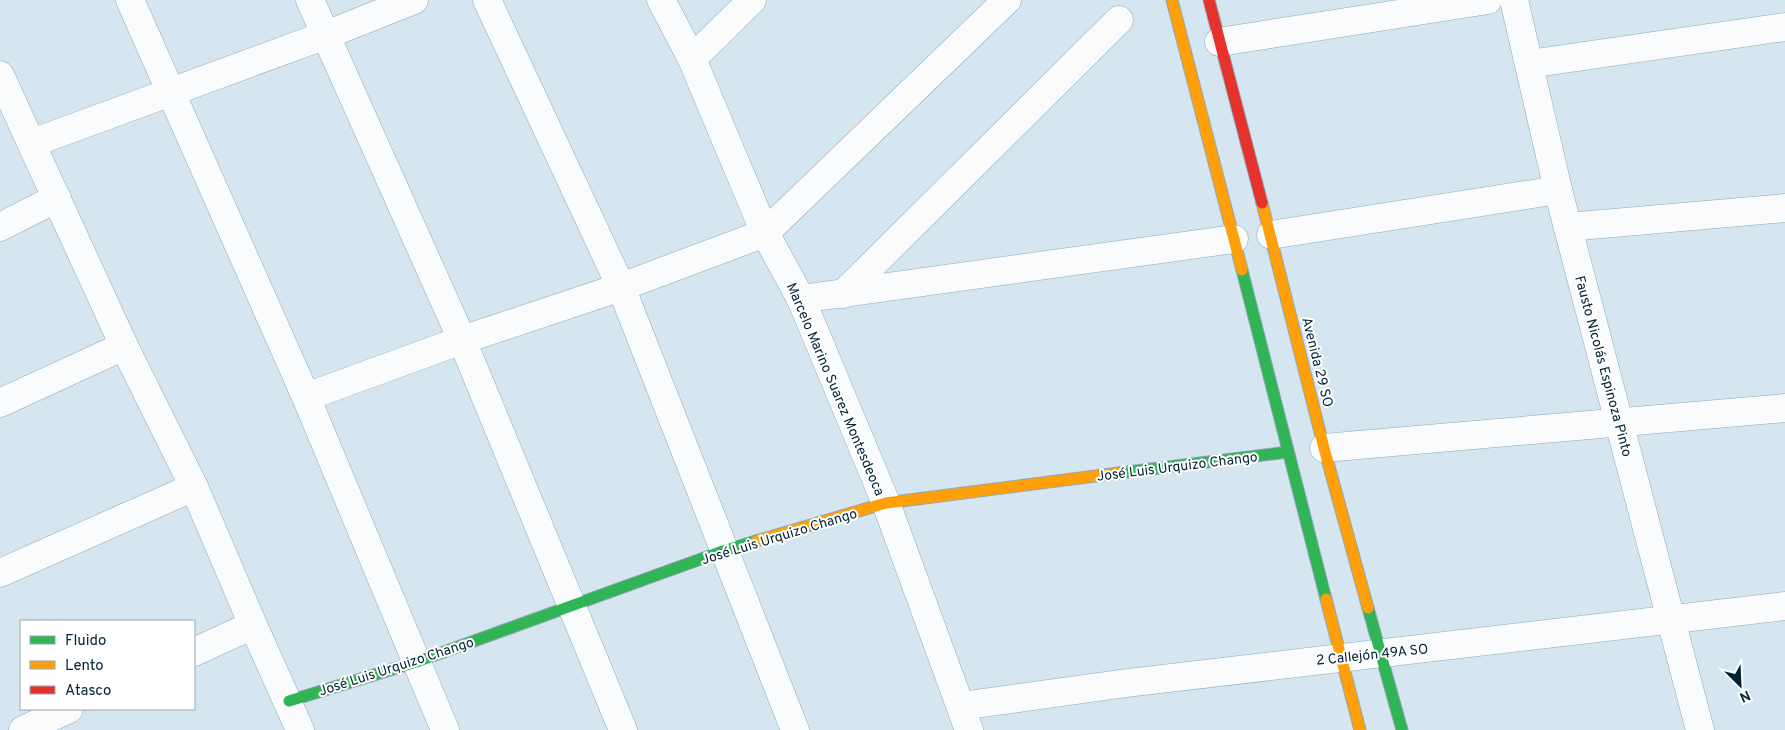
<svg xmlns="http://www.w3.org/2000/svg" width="1785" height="730" viewBox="0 0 1785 730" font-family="Overpass,sans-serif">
<rect width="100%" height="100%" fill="#d5e6f0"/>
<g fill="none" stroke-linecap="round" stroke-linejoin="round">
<defs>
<g id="street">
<path d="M130 0 306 397 445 730"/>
<path d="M310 0 462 340 623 730"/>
<path d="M487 0 621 287 795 730"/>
<path d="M661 0 692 59 765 233 801 299 886 503 969 730"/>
<path d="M1514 0 1558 190 1700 730"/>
<path d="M1219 42 1488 0"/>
<path d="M692 59 752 0"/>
<path d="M1529 64 1785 27"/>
<path d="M0 75 124 346 194 487 253 625 300 730"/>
<path d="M32 143 326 35 414 0"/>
<path d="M0 227 57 198"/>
<path d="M1568 227 1785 208"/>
<path d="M1271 235 1558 190"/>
<path d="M843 294 1119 20"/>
<path d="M801 299 1234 239"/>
<path d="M306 397 462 340 621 287 765 233 1007 0"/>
<path d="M0 403 124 346"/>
<path d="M1324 448 1785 408"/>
<path d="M0 573 194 487"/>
<path d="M194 652 253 625"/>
<path d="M961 706 1127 683 1785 606"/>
<path d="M23 730 69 709"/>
</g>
<g id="fast">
<path d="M1242 270 1326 599"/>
<path d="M1119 473 1288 452"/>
<path d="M1368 608 1402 730"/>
<path d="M289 701 416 662 723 551 756 541"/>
</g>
<g id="slow">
<path d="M1172 0 1242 270"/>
<path d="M1262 203 1324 448 1368 608"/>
<path d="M756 541 886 503 1119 473"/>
<path d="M1326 599 1360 730"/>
</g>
<path id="jam" d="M1209 0 1262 203"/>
</defs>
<use href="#street" stroke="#90a8b5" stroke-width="29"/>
<use href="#fast" stroke="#90a8b5" stroke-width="13"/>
<use href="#slow" stroke="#90a8b5" stroke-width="13"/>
<use href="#jam" stroke="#90a8b5" stroke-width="13"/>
<use href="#street" stroke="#f9fbfd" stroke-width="28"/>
<use href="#fast" stroke="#30b455" stroke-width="11"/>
<use href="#slow" stroke="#ff9f0a" stroke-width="11"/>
<use href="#jam" stroke="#e5322d" stroke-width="11"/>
</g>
<g text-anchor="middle" stroke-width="4" stroke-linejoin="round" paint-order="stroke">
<g font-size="14" fill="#002333" stroke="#fff">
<text transform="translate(1318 362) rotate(76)" y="5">Avenida 29 SO</text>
<text transform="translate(1604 366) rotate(75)" y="5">Fausto Nicolás Espinoza Pinto</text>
<text transform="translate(836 389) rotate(67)" y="5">Marcelo Marino Suarez Montesdeoca</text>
<text transform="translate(1177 466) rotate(-7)" y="5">José Luis Urquizo Chango</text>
<text transform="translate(779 536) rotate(-17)" y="5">José Luis Urquizo Chango</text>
<text transform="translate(1372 654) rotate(-6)" y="5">2 Callejón 49A SO</text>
<text transform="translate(396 666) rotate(-18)" y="5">José Luis Urquizo Chango</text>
</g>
</g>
<rect x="20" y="620" width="175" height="90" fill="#ffffff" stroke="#99a7ad"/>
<rect x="30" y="636" width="25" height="8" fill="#30b455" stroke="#99a7ad"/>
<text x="65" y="645" font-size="15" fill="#002333">Fluido</text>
<rect x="30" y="661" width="25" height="8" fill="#ff9f0a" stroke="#99a7ad"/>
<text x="65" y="670" font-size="15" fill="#002333">Lento</text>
<rect x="30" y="686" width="25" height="8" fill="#e5322d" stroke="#99a7ad"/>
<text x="65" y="695" font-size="15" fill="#002333">Atasco</text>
<g transform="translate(1740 685) rotate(156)" stroke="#ffffff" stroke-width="4" paint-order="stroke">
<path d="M0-4L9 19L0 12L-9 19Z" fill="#002333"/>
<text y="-8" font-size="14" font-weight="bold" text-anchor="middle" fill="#002333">N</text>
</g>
</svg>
